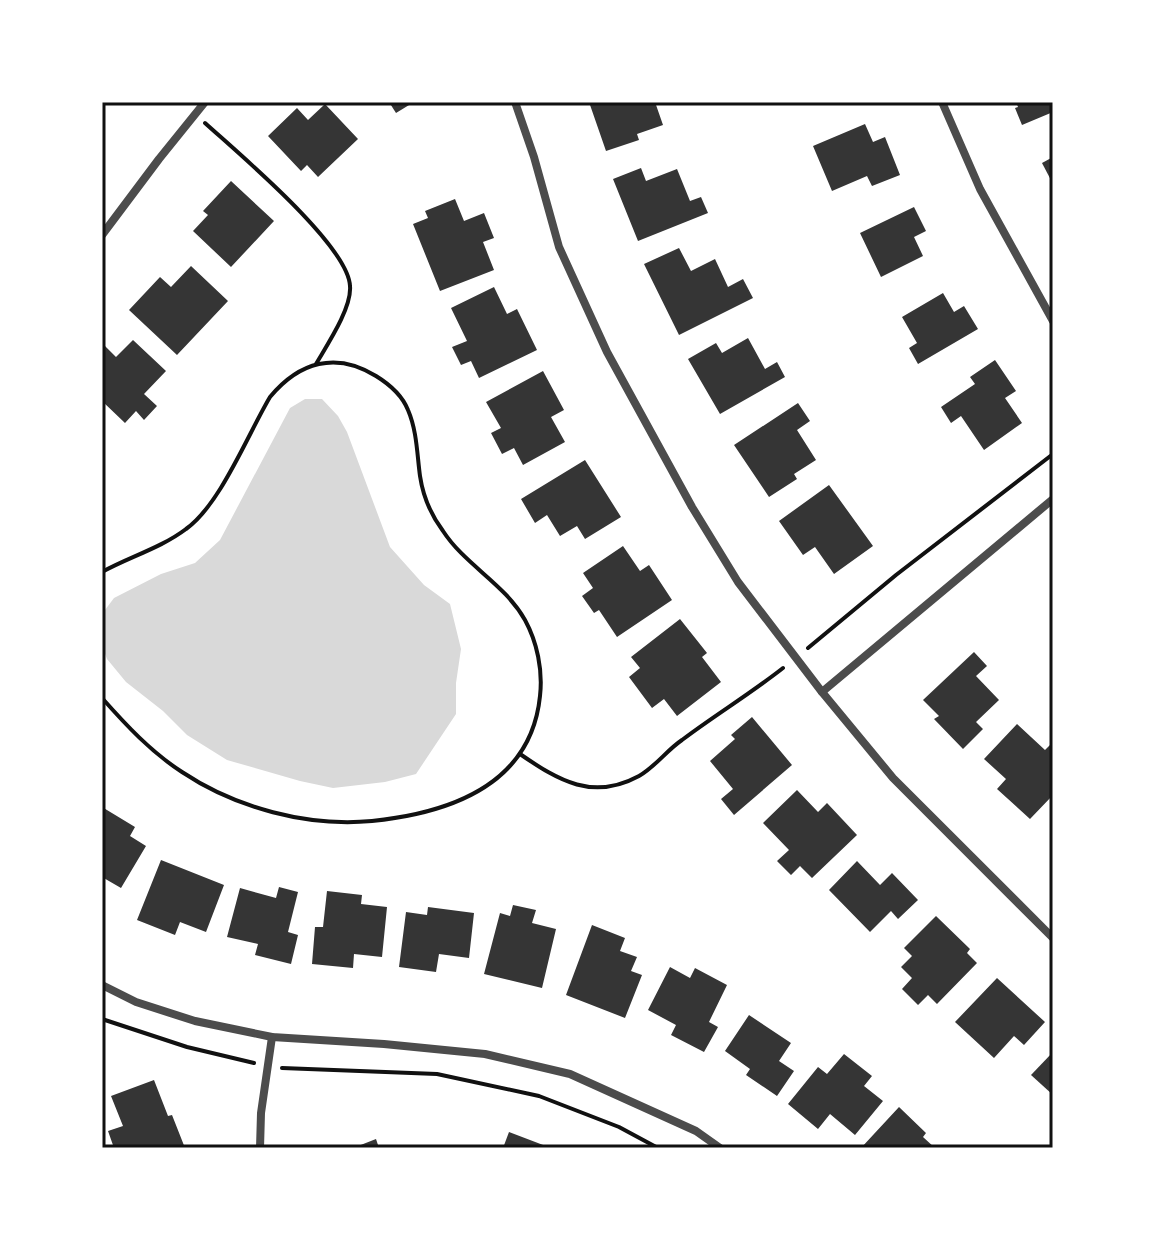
<svg xmlns="http://www.w3.org/2000/svg" width="1155" height="1250" viewBox="0 0 1155 1250" font-family="Cabin,sans-serif">
<rect width="100%" height="100%" fill="#fff"/>
<path fill="#d9d9d9" d="M305 399H322L338 416 347 432 390 547 424 585 450 604 461 649 456 683V714L416 774 385 782 333 788 300 781 227 760 187 735 163 711 126 682 107 659 102 646V614L114 598 161 574 195 563 220 540 290 408Z"/>
<g fill="#353535">
<path d="M389 102H414L396 113Z"/>
<path d="M589 102H655L663 125 637 134 639 140 606 151Z"/>
<path d="M1016 102H1053V112L1022 125 1015 108 1018 107Z"/>
<path d="M325 104 358 139 318 177 307 165 301 171 268 136 297 108 308 120Z"/>
<path d="M865 124 873 142 885 137 900 175 872 186 867 176 832 191 813 146Z"/>
<path d="M1053 157V184L1042 163Z"/>
<path d="M641 168 646 181 677 169 690 201 701 197 708 213 638 241 613 179Z"/>
<path d="M231 181 274 221 231 267 193 231 208 215 203 211Z"/>
<path d="M455 199 464 221 484 213 494 238 483 242 494 270 440 291 413 224 428 218 425 211Z"/>
<path d="M914 207 926 231 914 237 923 256 881 277 860 233Z"/>
<path d="M679 248 691 271 715 259 728 287 743 279 753 298 679 335 644 264Z"/>
<path d="M191 266 228 301 177 355 129 310 160 277 171 287Z"/>
<path d="M494 287 507 314 517 309 537 350 479 378 471 361 461 365 452 347 467 341 451 308Z"/>
<path d="M943 293 954 312 964 306 978 329 918 364 909 348 917 343 902 317Z"/>
<path d="M748 338 765 369 777 362 785 377 720 414 688 359 716 343 722 353Z"/>
<path d="M133 340 166 371 144 394 157 406 144 420 136 411 125 423 102 401V348L105 346 116 357Z"/>
<path d="M995 360 1016 391 1005 398 1022 423 984 450 961 416 951 423 941 407 975 384 970 377Z"/>
<path d="M543 371 564 410 551 417 565 442 523 465 514 448 502 454 491 433 501 428 486 402Z"/>
<path d="M798 403 810 421 797 430 816 460 794 474 797 479 769 497 734 445Z"/>
<path d="M585 460 621 517 585 539 577 526 560 536 547 515 535 523 521 499Z"/>
<path d="M829 485 873 546 834 574 815 547 803 555 779 521Z"/>
<path d="M623 546 640 571 649 565 672 600 617 637 599 610 594 613 582 596 593 588 583 573Z"/>
<path d="M680 619 707 653 702 657 721 682 677 716 664 699 652 708 629 677 640 668 631 657Z"/>
<path d="M974 652 987 666 976 676 999 700 976 722 983 729 963 749 934 719 939 716 923 700Z"/>
<path d="M752 717 792 765 734 815 721 799 733 789 710 761 735 739 731 735Z"/>
<path d="M1017 724 1045 750 1053 742V795L1030 819 997 789 1006 779 984 759Z"/>
<path d="M797 790 818 812 827 803 857 835 812 878 800 866 791 875 777 861 789 850 763 823Z"/>
<path d="M102 807 135 827 130 836 146 846 121 888 102 877Z"/>
<path d="M161 860 224 885 206 932 180 922 175 935 137 920Z"/>
<path d="M857 861 880 885 892 873 918 900 898 919 891 911 870 932 829 890Z"/>
<path d="M279 887 298 892 288 932 298 935 291 964 255 955 258 944 227 937 240 888 276 898Z"/>
<path d="M327 891 362 895 361 904 387 907 382 957 354 954 353 968 312 964 315 927H323Z"/>
<path d="M513 905 536 910 532 923 556 929 542 988 484 974 500 913 510 916Z"/>
<path d="M428 907 474 913 469 958 439 954 436 972 399 967 406 912 427 915Z"/>
<path d="M936 916 970 949 967 953 977 963 937 1004 928 995 918 1005 902 989 912 978 901 967 912 956 904 948Z"/>
<path d="M592 925 625 938 620 951 637 957 631 971 642 975 625 1018 566 995Z"/>
<path d="M670 967 690 978 695 968 727 985 709 1022 718 1027 704 1052 671 1035 676 1025 648 1010Z"/>
<path d="M997 978 1045 1022 1024 1045 1014 1036 994 1058 955 1022Z"/>
<path d="M749 1015 791 1043 779 1061 794 1071 777 1096 746 1075 750 1069 725 1051Z"/>
<path d="M1053 1052V1095L1031 1075Z"/>
<path d="M844 1054 872 1076 864 1086 883 1101 855 1135 830 1114 818 1129 788 1104 818 1067 827 1074Z"/>
<path d="M154 1080 168 1116 172 1115 185 1148H143L142 1146 114 1148 108 1131 123 1126 111 1096Z"/>
<path d="M899 1107 926 1133 923 1137 935 1148H861Z"/>
<path d="M509 1132 551 1148H503Z"/>
<path d="M376 1139 379 1148H353Z"/>
</g>
<g fill="none" stroke-linecap="round" stroke-linejoin="round">
<g stroke="#111" stroke-width="4">
<path d="M205 123C238 153 348 245 350 286 352 308 327 345 316 364"/>
<path d="M102 572C129 557 161 548 186 529 220 505 248 434 270 397 299 362 336 351 376 376 389 384 402 395 408 410 417 431 417 454 420 476 423 496 431 515 443 531 465 565 505 584 525 620 537 642 543 670 540 696 531 785 449 813 372 821 307 827 236 808 182 772 151 752 126 725 102 698"/>
<path d="M808 648 896 575 1053 454"/>
<path d="M520 754C559 781 593 801 639 776 655 767 667 750 682 740 715 715 750 694 783 668"/>
<path d="M102 1019 187 1047 254 1063"/>
<path d="M282 1068 437 1074 539 1096 619 1127 658 1148"/>
</g>
<g stroke="#4c4c4c" stroke-width="8">
<path d="M515 102 534 157 559 247 607 352 692 507 738 582 822 692 893 778 1053 938"/>
<path d="M942 102 980 189 1053 321"/>
<path d="M102 235 159 159 205 102"/>
<path d="M822 692 1053 499"/>
<path d="M102 985 136 1002 195 1021 272 1037 384 1044 485 1054 570 1074 696 1131 720 1148"/>
<path d="M260 1148 261 1113 272 1037"/>
</g>
</g>
<rect width="1155" height="1250" fill="none" stroke="#ffffff" stroke-width="208"/>
<rect x="104" y="104" width="947" height="1042" fill="none" stroke="#111" stroke-width="3"/>
</svg>
